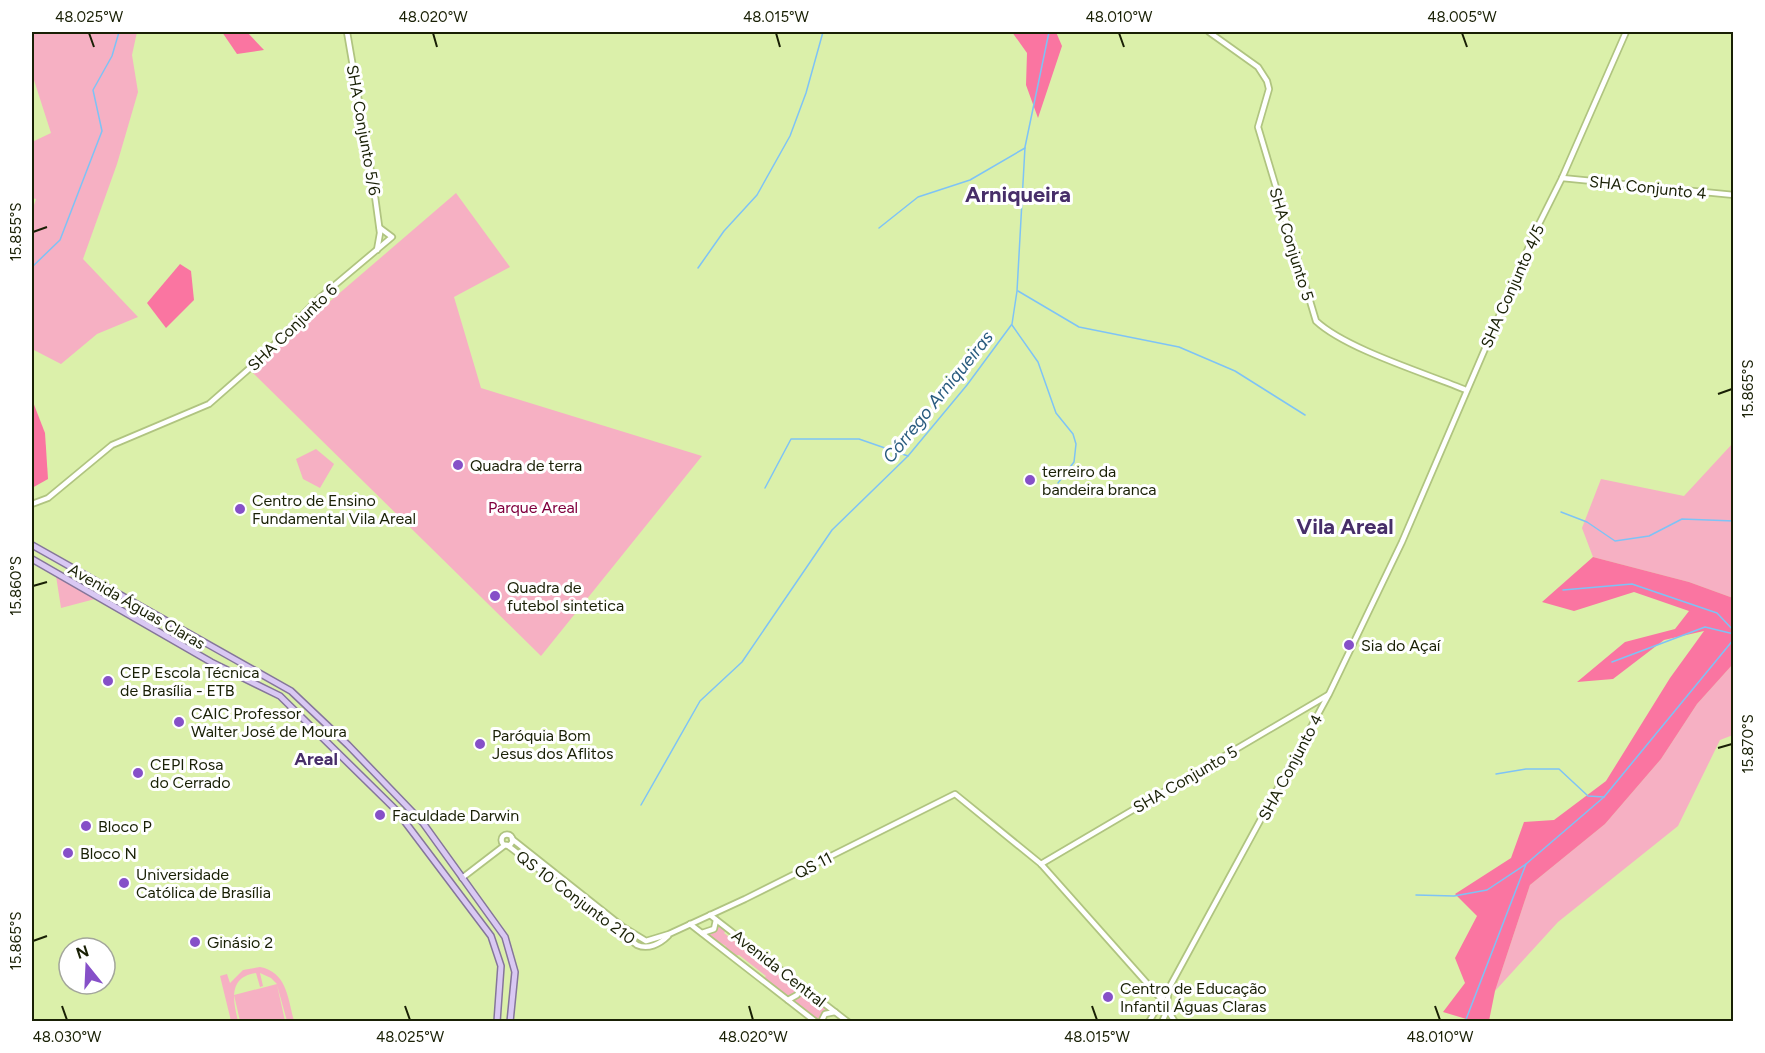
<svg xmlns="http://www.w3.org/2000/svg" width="1765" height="1053" viewBox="0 0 1765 1053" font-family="Figtree,sans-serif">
<rect width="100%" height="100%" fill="#dbf0aa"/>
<g fill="#f6b0c3">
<path d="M32 32H137L132 55 138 92 117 164 83 259 138 317 97 334 61 364 32 349V211L36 199 32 198V142L51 133 32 74Z"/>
<path d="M456 193 510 267 454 297 481 388 702 456 541 656 250 370Z"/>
<path d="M1733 443V598L1689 582 1593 557 1582 528 1601 479 1684 496Z"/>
<path d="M316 449 334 464 320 488 303 479 296 459Z"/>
<path d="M56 576 95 599 61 608Z"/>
<path d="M1733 664V735L1720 740 1678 826 1558 922 1495 991 1530 885 1605 824 1661 759 1697 704Z"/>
<path d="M719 926 726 931 724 933 768 968 772 966 776 969 773 972 800 987 789 997 763 979 766 976 739 955 735 956 724 949 726 946 706 935Z"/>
<path d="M260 967C287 972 288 999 294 1021H287L277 985 285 1021H240L234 995 277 984 271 978 260 973 263 986 260 987 256 973C228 977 233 1001 238 1021H231L220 976 227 974 230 983 243 970Z"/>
<path d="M803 989 827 1009 817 1020 793 1001Z"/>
</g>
<g fill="#fa75a1">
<path d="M222 32H247L264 50 237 54Z"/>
<path d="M1012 32H1056L1062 46 1038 118 1026 85 1027 53Z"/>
<path d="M180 264 191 271 194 300 166 328 147 303Z"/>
<path d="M33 402 45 433 48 479 32 488Z"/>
<path d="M1593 557 1689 582 1733 598V664L1697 704 1661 759 1605 824 1530 885 1495 991 1489 1021H1473L1443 1012 1465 983 1455 958 1477 916 1455 894 1511 858 1524 822 1554 820 1606 781 1670 678 1704 631 1664 640 1613 679 1577 682 1625 642 1675 629 1689 611 1634 592 1574 611 1542 602Z"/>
</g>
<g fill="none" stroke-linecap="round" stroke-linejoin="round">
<g stroke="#7ec3f6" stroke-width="1.5">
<path d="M879 228 918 197 970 180 1025 148"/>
<path d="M32 267 60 240 102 131 93 90 112 56 119 32"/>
<path d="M698 268 724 231 757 195 790 136 806 93 823 32"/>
<path d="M1018 291 1079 327 1179 347 1235 371 1305 415"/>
<path d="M1012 325 1038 362 1056 413 1073 434 1076 444 1074 462 1058 483"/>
<path d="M765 488 791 439H859L908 456"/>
<path d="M1561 512 1587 522 1615 541 1649 536 1682 519 1734 521"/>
<path d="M1563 590 1632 584 1717 613 1734 631"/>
<path d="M1612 662 1705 627 1734 634"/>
<path d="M1496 774 1526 769H1559L1588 796 1604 797"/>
<path d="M641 805 700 701 742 662 832 530 908 456 967 385 1012 324 1017 291 1025 147 1049 32"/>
<path d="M1416 895 1454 896 1487 890 1526 864"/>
<path d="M1465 1022 1526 864 1604 797 1734 639"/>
</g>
<defs>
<g id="minor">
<path d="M347 32 374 189 380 233 377 250"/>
<path d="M1209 32 1258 67 1267 81 1269 89 1258 127 1316 321C1346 349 1425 373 1466 390"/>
<path d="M1562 178 1734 195"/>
<path d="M32 504 48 498 112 445 209 404 259 360 317 300 392 237 380 228"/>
<circle cx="507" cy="840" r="5.5"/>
<path d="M512 839 623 927 646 941 669 934 745 899 955 794 1041 864 1161 999 1175 1022"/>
<path d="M507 845 637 945C648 950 660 944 668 936"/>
<path d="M1041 864 1328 695"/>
<path d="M462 878 505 845"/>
<path d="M710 915 848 1022"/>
<path d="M690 924 816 1022"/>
<path d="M702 933 714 929 716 920"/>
<path d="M788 1000 797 995 802 986"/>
<path d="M821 1022 825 1014 835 1012"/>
<path d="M1149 1022 1167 990"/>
<path d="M1162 1022 1166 1013 1169 988 1329 694 1402 542 1536 230 1562 178 1626 32"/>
</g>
<g id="major">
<path d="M32 545 291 691 348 745 423 823 505 937 515 972 510 1022"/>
<path d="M32 559 211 662 280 696 396 810 491 936 501 966 497 1022"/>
</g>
</defs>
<use href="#minor" stroke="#b0c480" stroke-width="8"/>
<use href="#major" stroke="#85769a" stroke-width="8"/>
<use href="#minor" stroke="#fff" stroke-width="4.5"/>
<use href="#major" stroke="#d9c8f3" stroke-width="5"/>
</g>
<path fill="none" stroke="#192005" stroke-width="2" d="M89 33 94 47M433 33 437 47M776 33 780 47M1119 33 1124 47M1462 33 1467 47M33 232 47 227M1718 394 1732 389M33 586 47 582M1718 748 1732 744M33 941 47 936M62 1006 67 1020M405 1006 410 1020M749 1006 753 1020M1092 1006 1097 1020M1435 1006 1440 1020"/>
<g fill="#8650c8" stroke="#fff" stroke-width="2">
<circle cx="458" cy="465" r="6"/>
<circle cx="1030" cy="480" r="6"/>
<circle cx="240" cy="509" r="6"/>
<circle cx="495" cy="596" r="6"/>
<circle cx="1349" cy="645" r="6"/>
<circle cx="108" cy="681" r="6"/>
<circle cx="179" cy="722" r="6"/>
<circle cx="480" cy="744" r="6"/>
<circle cx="138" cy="773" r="6"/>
<circle cx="380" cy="815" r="6"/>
<circle cx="86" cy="826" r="6"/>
<circle cx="68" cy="853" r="6"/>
<circle cx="124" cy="883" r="6"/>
<circle cx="195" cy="942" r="6"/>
<circle cx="1108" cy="997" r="6"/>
</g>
<g text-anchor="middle" stroke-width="6" stroke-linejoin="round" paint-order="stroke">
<g font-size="16" fill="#192005" stroke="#fff">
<text transform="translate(364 130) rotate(80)" y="6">SHA Conjunto 5/6</text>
<text transform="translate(1648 187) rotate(6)" y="6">SHA Conjunto 4</text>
<text transform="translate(1292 244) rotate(73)" y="6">SHA Conjunto 5</text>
<text transform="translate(1512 286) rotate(-66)" y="6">SHA Conjunto 4/5</text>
<text transform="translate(292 327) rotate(-44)" y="6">SHA Conjunto 6</text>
<text transform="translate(137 606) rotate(30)" y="6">Avenida Águas Claras</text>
<text transform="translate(1290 767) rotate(-62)" y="6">SHA Conjunto 4</text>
<text transform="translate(1185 779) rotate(-30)" y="6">SHA Conjunto 5</text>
<text transform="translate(813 865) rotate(-27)" y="6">QS 11</text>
<text transform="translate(576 897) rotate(37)" y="6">QS 10 Conjunto 210</text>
<text transform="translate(779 968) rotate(38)" y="6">Avenida Central</text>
</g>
<g font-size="16" fill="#192005" stroke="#fff" text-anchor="start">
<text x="470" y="471">Quadra de terra</text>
<text x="1042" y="477">terreiro da<tspan x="1042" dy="18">bandeira branca</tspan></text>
<text x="252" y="506">Centro de Ensino<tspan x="252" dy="18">Fundamental Vila Areal</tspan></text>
<text x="507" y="593">Quadra de<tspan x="507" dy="18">futebol sintetica</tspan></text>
<text x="1361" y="651">Sia do Açaí</text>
<text x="120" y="678">CEP Escola Técnica<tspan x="120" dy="18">de Brasília - ETB</tspan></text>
<text x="191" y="719">CAIC Professor<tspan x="191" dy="18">Walter José de Moura</tspan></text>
<text x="492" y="741">Paróquia Bom<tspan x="492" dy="18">Jesus dos Aflitos</tspan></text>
<text x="150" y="770">CEPI Rosa<tspan x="150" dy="18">do Cerrado</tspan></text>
<text x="392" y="821">Faculdade Darwin</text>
<text x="98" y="832">Bloco P</text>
<text x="80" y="859">Bloco N</text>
<text x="136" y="880">Universidade<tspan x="136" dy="18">Católica de Brasília</tspan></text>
<text x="207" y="948">Ginásio 2</text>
<text x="1120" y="994">Centro de Educação<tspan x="1120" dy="18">Infantil Águas Claras</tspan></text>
</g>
<g font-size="16" fill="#80003e" stroke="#fff">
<text x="533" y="513">Parque Areal</text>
</g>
<g font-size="18" font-style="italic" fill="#2a5c7f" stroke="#fff">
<text transform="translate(938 397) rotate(-51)" y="6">Córrego Arniqueiras</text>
</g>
<g font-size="18" font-weight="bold" fill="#472e69" stroke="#fff">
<text x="316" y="765">Areal</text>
</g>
<g font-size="22" font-weight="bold" fill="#472e69" stroke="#fff">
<text x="1018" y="202">Arniqueira</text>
<text x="1345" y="534">Vila Areal</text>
</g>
</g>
<rect width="1765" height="1053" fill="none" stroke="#ffffff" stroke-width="66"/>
<g transform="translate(87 966) rotate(342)"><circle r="28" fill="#ffffff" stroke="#a3a69b" stroke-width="1.5"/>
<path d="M0-4.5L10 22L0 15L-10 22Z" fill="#8650c8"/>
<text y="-9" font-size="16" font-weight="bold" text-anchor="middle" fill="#192005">N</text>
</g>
<rect x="33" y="33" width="1699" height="987" fill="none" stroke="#192005" stroke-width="2"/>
<g font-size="15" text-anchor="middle" fill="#192005">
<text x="89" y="22">48.025°W</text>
<text x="433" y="22">48.020°W</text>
<text x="776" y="22">48.015°W</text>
<text x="1119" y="22">48.010°W</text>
<text x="1462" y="22">48.005°W</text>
<text transform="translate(16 232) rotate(-90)" y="5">15.855°S</text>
<text transform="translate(1748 389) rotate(-90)" y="5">15.865°S</text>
<text transform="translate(16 586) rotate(-90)" y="5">15.860°S</text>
<text transform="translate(1748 744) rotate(-90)" y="5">15.870°S</text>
<text transform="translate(16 941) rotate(-90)" y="5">15.865°S</text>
<text x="67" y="1042">48.030°W</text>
<text x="410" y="1042">48.025°W</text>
<text x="753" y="1042">48.020°W</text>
<text x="1097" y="1042">48.015°W</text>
<text x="1440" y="1042">48.010°W</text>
</g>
</svg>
